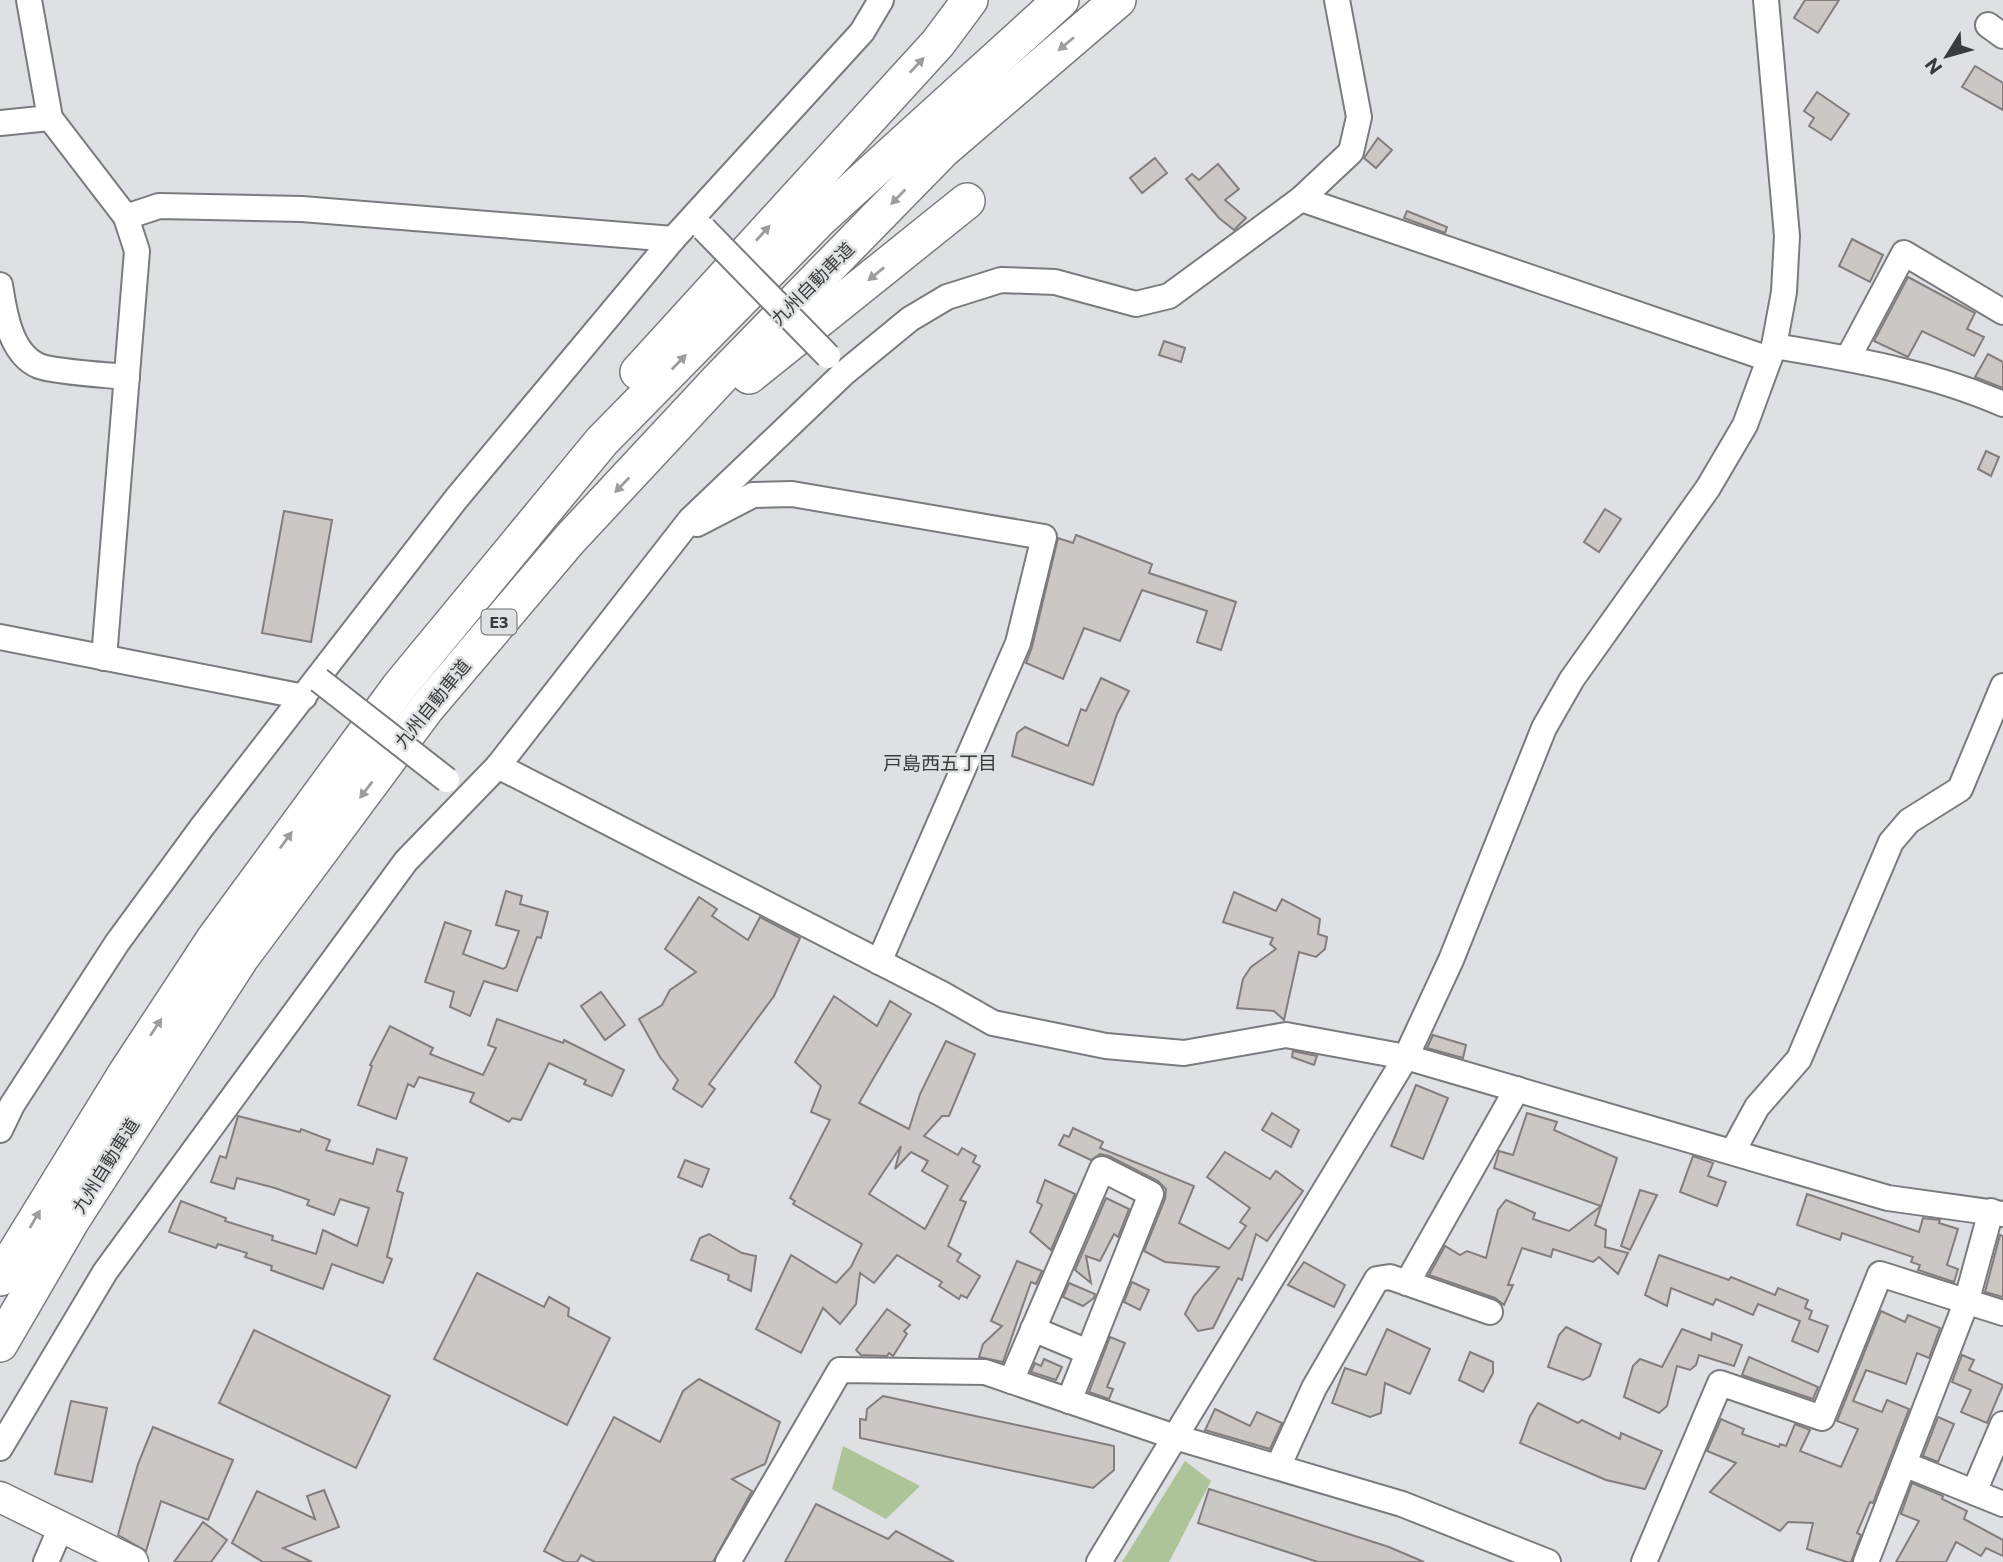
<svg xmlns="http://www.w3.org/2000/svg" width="2003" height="1562" viewBox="0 0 2003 1562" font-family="Commissioner,'Noto Sans JP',sans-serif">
<rect width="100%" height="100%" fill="#dee0e4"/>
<g fill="#adc398">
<path d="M843 1446 920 1486 886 1519 832 1489Z"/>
<path d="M1185 1461 1211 1481 1169 1562H1122Z"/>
</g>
<g fill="#cbc7c5" stroke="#837e7d" stroke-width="2" fill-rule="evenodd">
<path d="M1805 0H1839L1818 33 1794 18Z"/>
<path d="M1975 66 2003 83V110L1962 87Z"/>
<path d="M1817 92 1849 114 1831 140 1809 126 1814 118 1804 111Z"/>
<path d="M1378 138 1392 150 1376 168 1364 158Z"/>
<path d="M1155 158 1167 173 1142 193 1130 178Z"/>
<path d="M1218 164 1239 189 1225 200 1246 218 1234 230 1219 218 1186 179 1192 174 1199 180Z"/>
<path d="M1407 211 1447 227 1445 233 1404 218Z"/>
<path d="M1852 239 1883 255 1870 282 1839 266Z"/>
<path d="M1908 277 1975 313 1967 329 1984 337 1974 356 1922 331 1908 357 1874 341Z"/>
<path d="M1164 341 1185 348 1181 362 1159 355Z"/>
<path d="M1988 354 2003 362V388L1975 377Z"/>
<path d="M1986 451 1999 457 1991 476 1978 469Z"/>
<path d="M1605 509 1621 519 1599 552 1584 542Z"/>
<path d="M284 511 332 520 311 642 262 633Z"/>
<path d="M1076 535 1152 564 1149 573 1236 602 1221 650 1197 642 1207 611 1142 590 1120 641 1084 628 1063 679 1026 663 1032 647 1058 538 1073 543Z"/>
<path d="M1101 678 1129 691 1117 714 1093 785 1012 756 1017 733 1025 727 1068 746 1081 709 1086 711Z"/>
<path d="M506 891 522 896 520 904 548 912 541 938 537 937 517 991 484 981 470 1016 450 1007 454 992 425 982 445 922 471 931 463 954 503 969 506 967 519 931 496 925Z"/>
<path d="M1234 892 1276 911 1282 899 1320 919 1318 934 1327 937 1325 949 1316 957 1299 952 1284 1020 1274 1011 1237 1008 1243 979 1251 967 1276 949 1270 944 1273 938 1223 922Z"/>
<path d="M699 897 717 909 712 916 748 940 760 917 800 938 774 996 709 1084 715 1089 702 1107 673 1089 678 1080 660 1057 639 1019 662 1005 670 990 696 972 665 949Z"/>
<path d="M601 992 625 1025 605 1040 581 1006Z"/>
<path d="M834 996 877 1026 890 1001 911 1014 859 1103 909 1129 920 1094 946 1041 975 1054 949 1116H942L924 1136 958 1155 962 1148 976 1156 973 1162 980 1166 960 1200 966 1202 948 1246 961 1254 957 1261 980 1276 967 1298 961 1295 959 1299 939 1286 942 1282 897 1255 874 1283 860 1273 856 1304 840 1324 823 1308 801 1353 756 1329 791 1255 836 1283 851 1267 862 1244 793 1204 795 1201 790 1198 830 1120 811 1112 821 1086 795 1062ZM901 1146 895 1169 911 1152 928 1161 922 1171 948 1186 925 1229 869 1194Z"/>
<path d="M497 1019 563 1043 564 1040 624 1070 612 1096 584 1084 586 1080 549 1063 521 1120 512 1118 509 1122 470 1102 474 1093 419 1077 414 1087 408 1084 396 1119 358 1105 372 1066 370 1065 390 1026 433 1048 430 1054 483 1075 496 1048 488 1045Z"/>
<path d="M1433 1035 1466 1045 1463 1058 1427 1048Z"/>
<path d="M1293 1051 1317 1056 1314 1065 1292 1057Z"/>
<path d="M1416 1085 1448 1098 1423 1159 1391 1146Z"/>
<path d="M1272 1113 1299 1130 1291 1147 1262 1130Z"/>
<path d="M1527 1113 1557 1122 1554 1130 1617 1158 1595 1225 1606 1230 1605 1247 1628 1253 1618 1274 1599 1257 1593 1262 1553 1249 1551 1257 1522 1248 1508 1285H1513L1504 1305 1495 1298 1429 1275 1445 1246 1460 1255 1467 1251 1486 1258 1498 1210 1506 1200 1535 1213 1533 1219 1569 1231 1601 1206 1494 1168 1499 1151 1513 1155Z"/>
<path d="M238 1116 300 1132 301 1129 330 1140 326 1150 373 1164 377 1149 407 1158 397 1191 403 1193 387 1257 392 1259 383 1283 332 1264 323 1289 271 1270 272 1266 245 1257 247 1253 218 1244 216 1248 169 1232 181 1201 226 1218 225 1221 273 1236 272 1240 316 1254 323 1230 357 1246 369 1208 340 1199 334 1215 307 1205 309 1200 275 1188 237 1178 234 1189 211 1182 220 1156 226 1158Z"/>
<path d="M1073 1128 1103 1142 1100 1148 1194 1186 1179 1223 1229 1249 1246 1226 1240 1222 1250 1208 1207 1177 1225 1152 1270 1179 1276 1171 1303 1191 1267 1241 1256 1234 1242 1280 1238 1278 1213 1328 1198 1331 1185 1314 1194 1296 1219 1267 1165 1262 1144 1251 1165 1199 1166 1189 1158 1181 1109 1156 1100 1154 1091 1160 1059 1145 1064 1135 1069 1137Z"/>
<path d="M1693 1156 1713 1163 1708 1176 1726 1182 1717 1206 1680 1192Z"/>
<path d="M685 1160 709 1169 702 1187 678 1177Z"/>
<path d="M1045 1180 1075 1194 1051 1250 1030 1232 1042 1205 1037 1202Z"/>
<path d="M1640 1190 1657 1195 1630 1250 1621 1246Z"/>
<path d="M1807 1194 1919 1232 1923 1218 1940 1220 1939 1223 1958 1229 1947 1265 1958 1269 1954 1282 1918 1270 1920 1265 1911 1262 1913 1257 1842 1233 1840 1240 1797 1225Z"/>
<path d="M1106 1198 1129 1209 1118 1237 1114 1234 1100 1261 1086 1256 1091 1283 1075 1270Z"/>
<path d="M709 1234 742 1253 756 1256 751 1291 728 1280 729 1275 691 1260 700 1238Z"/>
<path d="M2000 1235 2003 1236V1297L1985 1292Z"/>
<path d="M1659 1255 1729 1280 1731 1277 1775 1295 1778 1288 1808 1300 1805 1308 1812 1311 1809 1319 1828 1326 1818 1352 1792 1341 1800 1321 1758 1304 1753 1315 1716 1299 1713 1305 1671 1288 1667 1306 1645 1295Z"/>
<path d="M1017 1261 1042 1271 1036 1284 1031 1282 1003 1362 979 1357 983 1344 1002 1326 991 1321Z"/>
<path d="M1304 1262 1345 1285 1334 1307 1288 1285Z"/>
<path d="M477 1273 544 1307 549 1297 569 1308 568 1316 610 1338 567 1425 434 1359Z"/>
<path d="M1132 1282 1149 1290 1140 1310 1124 1302Z"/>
<path d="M1069 1283 1095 1294 1094 1298 1083 1306 1063 1297Z"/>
<path d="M887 1309 910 1325 904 1331 907 1334 893 1356 889 1353 887 1356 861 1355 856 1350Z"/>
<path d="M1881 1311 1905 1322 1908 1315 1940 1328 1929 1358 1917 1353 1906 1384 1866 1370 1853 1401 1882 1412 1887 1400 1909 1409 1873 1503 1870 1502 1857 1533 1861 1535 1851 1562H1847L1807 1549 1813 1523 1788 1522 1780 1531 1710 1492 1736 1463 1707 1451 1721 1419 1744 1429 1742 1434 1779 1447 1780 1444 1786 1446 1795 1424 1810 1430 1800 1451 1841 1467 1858 1429 1837 1421Z"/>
<path d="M1566 1327 1601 1344 1590 1376 1583 1380 1548 1367 1559 1335Z"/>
<path d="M1387 1329 1430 1349 1410 1394 1385 1383 1381 1413 1370 1417 1332 1403 1345 1368 1366 1375Z"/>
<path d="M1682 1329 1711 1340 1712 1333 1742 1345 1734 1366 1699 1355 1696 1365 1690 1370 1677 1366 1667 1406 1659 1413 1624 1397 1633 1366 1640 1359 1662 1367Z"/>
<path d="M254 1330 390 1396 356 1468 219 1403Z"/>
<path d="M1110 1337 1125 1343 1107 1387 1113 1389 1109 1399 1089 1392Z"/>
<path d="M1470 1352 1493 1362V1373L1483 1392 1459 1380Z"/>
<path d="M1962 1355 1974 1360 1969 1370 2003 1385 1987 1423 1961 1412 1971 1390 1952 1382Z"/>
<path d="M1749 1357 1818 1387 1813 1399 1742 1375Z"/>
<path d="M1044 1359 1062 1367 1056 1380 1031 1372 1035 1363 1041 1366Z"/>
<path d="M699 1379 780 1422 765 1464 732 1479 752 1491 713 1562H595L581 1555 577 1562H565L544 1551 614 1417 660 1442 683 1391Z"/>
<path d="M883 1396 1114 1446V1470L1093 1488 860 1438V1419L866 1420 867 1409Z"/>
<path d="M71 1401 107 1408 92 1482 55 1474Z"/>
<path d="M1538 1403 1578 1423 1582 1420 1620 1439 1621 1433 1662 1451 1645 1489 1606 1480 1520 1443 1530 1416Z"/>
<path d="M1215 1409 1250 1426 1257 1412 1282 1423 1270 1449 1205 1430Z"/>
<path d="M1938 1417 1954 1424 1938 1462 1923 1456Z"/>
<path d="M153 1427 233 1460 208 1520 161 1501 146 1551 118 1535 138 1464Z"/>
<path d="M1912 1483 1943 1496 1942 1499 1967 1511 1964 1519 2003 1540V1556L1986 1548 1981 1556 1956 1542 1946 1562H1896L1919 1521 1901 1514Z"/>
<path d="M1209 1489 1389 1547 1424 1562H1318L1198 1523Z"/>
<path d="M324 1490 339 1527 283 1548 312 1562H263L232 1543 257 1491 315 1519 307 1496Z"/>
<path d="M816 1504 888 1539 896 1531 954 1562H785Z"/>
<path d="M203 1522 227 1540 211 1562H174Z"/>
</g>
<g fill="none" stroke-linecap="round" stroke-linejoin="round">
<defs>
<g id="minor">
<path d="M29 0 50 118 126 217 137 251 104 658"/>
<path d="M1988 25 2003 36"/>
<path d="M0 123 50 118"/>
<path d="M1301 199 1769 359"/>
<path d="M126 217 159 206 302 209 673 239"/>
<path d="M0 285C4 311 10 354 39 366 54 372 108 375 127 377"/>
<path d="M1774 346C1853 359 1929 372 2003 404"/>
<path d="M1848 358 1904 253 2003 312"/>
<path d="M697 524 753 495 792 494 1044 537 1018 643 879 962"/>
<path d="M0 637 304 697"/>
<path d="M498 766 942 994 993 1023 1106 1046 1184 1053 1286 1035 1406 1057 1888 1198 2003 1214"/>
<path d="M0 1130 12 1105 117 943 202 827 456 499 673 239 862 32 881 0"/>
<path d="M1733 1151 1757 1107 1799 1059 1891 842 1909 821 1960 789 2003 686"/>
<path d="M1407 1283 1517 1089"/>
<path d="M1033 1329 1088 1352"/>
<path d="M1011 1381 1102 1169 1151 1194 1069 1401"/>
<path d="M0 1448 105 1272 406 861 498 766 690 520 843 374 910 319 947 297 1001 280 1055 282 1136 304 1169 296 1301 199 1351 152 1359 117 1337 0"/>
<path d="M1904 1464 2003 1504"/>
<path d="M1278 1467 1314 1388 1377 1279 1390 1277 1490 1312"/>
<path d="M1974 1492 2003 1424"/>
<path d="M46 1562 61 1527"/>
<path d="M728 1562 840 1370 985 1372 1175 1437 1402 1504 1548 1562"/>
<path d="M1099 1562 1406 1057 1451 960 1544 728 1572 679 1708 488 1745 425 1774 346 1784 292 1787 236 1766 0"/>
<path d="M1644 1562 1720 1383 1822 1418 1880 1274 2003 1313"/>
<path d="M1866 1562 1966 1303 1991 1211"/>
</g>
<path id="major" d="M0 1497 133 1562"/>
<g id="highway">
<path d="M638 372 938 43 970 0"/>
<path d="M749 376 967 201"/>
<path d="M0 1278 126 1073 214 939 399 687 602 441 820 219 1061 0"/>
<path d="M0 1344 72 1220 241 958 426 709 570 539 721 377 943 150 1118 0"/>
</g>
</defs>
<use href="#minor" stroke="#797b7e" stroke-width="28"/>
<use href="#major" stroke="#797b7e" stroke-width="33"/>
<use href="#highway" stroke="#797b7e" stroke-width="38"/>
<use href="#minor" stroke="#fff" stroke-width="24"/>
<use href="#major" stroke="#fff" stroke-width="30"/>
<use href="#highway" stroke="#fff" stroke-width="35"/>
<defs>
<g id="minor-bridge">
<path d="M704 229 828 356"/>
<path d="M319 680 447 780"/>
</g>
</defs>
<use href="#minor-bridge" stroke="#797b7e" stroke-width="28" stroke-linecap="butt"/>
<use href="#minor-bridge" stroke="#fff" stroke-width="24"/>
</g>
<defs><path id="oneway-solid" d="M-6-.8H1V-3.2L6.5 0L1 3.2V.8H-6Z" transform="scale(1.75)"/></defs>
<g fill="#9c9d9e">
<use href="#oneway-solid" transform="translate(1066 44) rotate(140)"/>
<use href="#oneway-solid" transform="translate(917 65) rotate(-47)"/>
<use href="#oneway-solid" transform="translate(898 197) rotate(134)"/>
<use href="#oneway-solid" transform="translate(763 233) rotate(-48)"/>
<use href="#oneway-solid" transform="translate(876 274) rotate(141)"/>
<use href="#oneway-solid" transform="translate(679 362) rotate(-46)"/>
<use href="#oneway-solid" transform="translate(622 485) rotate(134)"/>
<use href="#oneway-solid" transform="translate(366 790) rotate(127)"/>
<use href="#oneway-solid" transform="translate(286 840) rotate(-54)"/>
<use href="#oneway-solid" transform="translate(156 1027) rotate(-57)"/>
<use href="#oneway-solid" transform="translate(35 1219) rotate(-60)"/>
</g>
<g text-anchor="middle" stroke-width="5" stroke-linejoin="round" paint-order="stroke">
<rect fill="#dee0e4" stroke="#6b6c6e" stroke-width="2" x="481.5" y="609.5" width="35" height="25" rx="5"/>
<g font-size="16" font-weight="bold" fill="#3a3b3c">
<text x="499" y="628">E3</text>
</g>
<g font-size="18" fill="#3a3b3c" stroke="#dee0e4">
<text transform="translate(813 284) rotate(-45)" y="6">九州自動車道</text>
<text transform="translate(433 704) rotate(-51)" y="6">九州自動車道</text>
<text transform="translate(106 1166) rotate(-58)" y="6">九州自動車道</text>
</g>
<g font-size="19" fill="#3a3b3c" stroke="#dee0e4">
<text x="940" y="770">戸島西五丁目</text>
</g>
</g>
<g transform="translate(1947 56) rotate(233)" stroke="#dee0e4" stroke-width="5" paint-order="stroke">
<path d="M0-5L12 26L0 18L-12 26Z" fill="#3a3b3c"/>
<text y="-10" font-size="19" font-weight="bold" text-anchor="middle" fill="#3a3b3c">N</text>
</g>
</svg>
